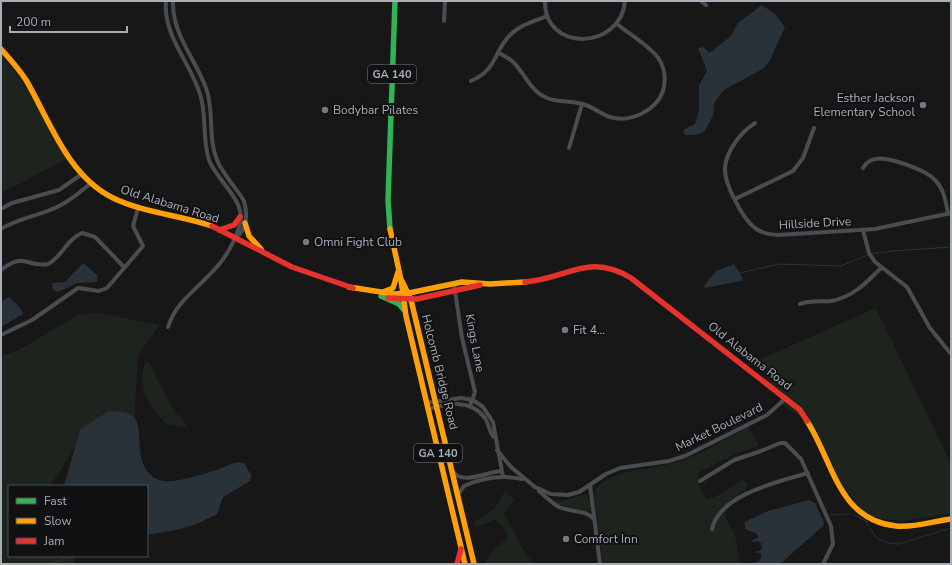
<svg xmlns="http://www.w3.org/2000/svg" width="952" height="565" viewBox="0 0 952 565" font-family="'Nunito Sans',sans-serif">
<rect width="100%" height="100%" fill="#171717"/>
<g fill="#1d241e">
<path d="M1 54C28 85 47 122 68 158L1 193Z"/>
<path d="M876 308 951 464V513L903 521 886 520 871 515 858 506 841 482 815 427 782 404 758 360Z"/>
<path d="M98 313 160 325 138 355 134 422 86 430 50 486H9V556H75L74 564H1V356L19 350 78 315Z"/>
<path d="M147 361 155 372 154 374 178 416 181 415 187 427 167 424C150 408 134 384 147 361Z"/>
<path d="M748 427 759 446 735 454 699 472C697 484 699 490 707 499L715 497 743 480 749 483 746 489 728 501 725 515 728 524 734 532 740 564H603L594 496 596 488C618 468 645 471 671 464 698 457 724 440 748 427Z"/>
<path d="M506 492 514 499 504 514 522 548 534 564H487L486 561 493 550 507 539C506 530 503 523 495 520L477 526 473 523 495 508 502 495Z"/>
<path d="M582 495H587C590 499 592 508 589 512L564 507 552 501 566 500Z"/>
</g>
<g fill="#2a3239">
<path d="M762 5 775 14 785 27 770 60 764 68 724 90 714 103 713 115 705 131 697 135H685L683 132 685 129 695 124 699 110V85L707 71 698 48 704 47 709 53 712 51 731 36 738 23Z"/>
<path d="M83 263 87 266 98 276 97 282 77 283 58 292 53 290 52 283 65 282Z"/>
<path d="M734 264 743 279 741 281 705 288 704 286 716 271Z"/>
<path d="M9 297 21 309 23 314 1 327V302Z"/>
<path d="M109 411C114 412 122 411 127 413 151 420 126 466 159 480 171 485 203 474 216 470 227 467 232 461 244 463L251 475 250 481 223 497 217 514 197 524 176 530 147 535V486H64L80 430Z"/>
<path d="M809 500 815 503 824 522 823 526 780 564H750L759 561 761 558V553L753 552 760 551 762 547 761 543 758 541 751 542 754 539 758 538 757 534 745 529V522L768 511Z"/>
</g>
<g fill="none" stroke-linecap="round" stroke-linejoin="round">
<g stroke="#2a3239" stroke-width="1">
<path d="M871 254 893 251 951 247"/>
<path d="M740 273 779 264 841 266 868 255"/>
<path d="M830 515 850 514"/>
<path d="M854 515 866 521 869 526"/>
<path d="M871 529C876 541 886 544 899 544L951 528"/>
<path d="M52 564 69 556"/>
</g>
<g stroke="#4b4c50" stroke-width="4">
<path d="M166 1C163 36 190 62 200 94 207 115 202 139 209 160 217 181 246 200 240 224 235 241 226 258 213 271 196 290 176 302 168 327"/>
<path d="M173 1C172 36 197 60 207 91 214 114 208 139 217 160 223 175 236 187 244 201 248 215 247 230 235 238"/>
<path d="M545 1C544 53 621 50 625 1"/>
<path d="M701 1 706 5"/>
<path d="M444 21 445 1"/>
<path d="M499 53C505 56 512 60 516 65 526 77 532 92 547 98 558 103 571 100 583 104 593 107 601 114 610 117 630 123 656 111 663 91 666 80 665 69 659 59 649 45 630 35 617 24"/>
<path d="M471 81C498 69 493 52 510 35 520 25 534 21 547 16"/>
<path d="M755 123C741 132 726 151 725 168 724 184 743 219 755 228 762 233 770 235 778 235L875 229 951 213"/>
<path d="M569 148 582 104"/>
<path d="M863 168C866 163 869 160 875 159 888 156 926 170 935 180 944 189 946 202 948 214"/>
<path d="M735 199 793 171 803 158 814 128"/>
<path d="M1 209 12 203 59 190 82 174"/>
<path d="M1 229C17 219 33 217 50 210 65 205 79 193 91 183"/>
<path d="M863 230 869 253 875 262 907 287 930 328 951 354"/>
<path d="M1 270C25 251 27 268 48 264 62 257 67 239 82 233L95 237 124 267"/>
<path d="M454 284 462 338 475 392 470 406"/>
<path d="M800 304C810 300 821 302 831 301 853 297 866 283 881 268"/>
<path d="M1 335 32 320 78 288 99 291 107 288 143 246 133 226 138 208"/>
<path d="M426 403 461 398 473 400 483 407 493 422 503 477"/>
<path d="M428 409C448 404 470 398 485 418 489 424 489 432 494 437"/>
<path d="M497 450 511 467 535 487 551 494 568 495 579 492 606 474 620 468 669 461 685 456 767 415 786 398"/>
<path d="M453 472C463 485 487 472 501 471"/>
<path d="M700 481 734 460 761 451 780 443H785L801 459 831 526 833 544 823 564"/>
<path d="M590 485 600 564"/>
<path d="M539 491C546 497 552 503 559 507 570 512 587 510 594 519"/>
<path d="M458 495 464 486C482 478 503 475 522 479"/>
<path d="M712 529C720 494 778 482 808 473"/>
</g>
<g stroke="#30b455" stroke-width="5.5">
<path d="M390 229 388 200 395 1"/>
<path d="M381 296 399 304 404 310"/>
</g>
<g stroke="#ff9f0a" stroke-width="5.5">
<path d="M1 49C10 59 19 69 26 80 50 121 67 175 113 198 144 213 180 215 212 226"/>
<path d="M245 223 249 236 261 249"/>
<path d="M390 229 401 280 406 316 465 564"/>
<path d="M402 281 411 300 474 564"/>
<path d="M349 287 394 294 409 293 462 282 490 284 525 282"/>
<path d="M383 292 393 288 398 272"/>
<path d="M807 421C833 461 838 520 896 526 914 528 933 521 951 519"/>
</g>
<g stroke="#e5322d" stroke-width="5.5">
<path d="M212 226 292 267 353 288"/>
<path d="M219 230 234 225 240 217"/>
<path d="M525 282C567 279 588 252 631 278L800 410 807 421"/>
<path d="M388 298 417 299 480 285"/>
<path d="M457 564 461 549"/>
</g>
</g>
<g fill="#757880" stroke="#111113" stroke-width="1.5">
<circle cx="923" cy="105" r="4"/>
<circle cx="325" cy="110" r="4"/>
<circle cx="306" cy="242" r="4"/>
<circle cx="565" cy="330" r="4"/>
<circle cx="566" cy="539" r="4"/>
</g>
<g text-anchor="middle" stroke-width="4" stroke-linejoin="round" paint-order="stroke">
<g fill="#111113" stroke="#7b7e86" stroke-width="1">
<rect x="368" y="65" width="48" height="18" rx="3"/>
<rect x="414" y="444" width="48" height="18" rx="3"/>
</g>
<g font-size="11" font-weight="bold" fill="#a8adb8">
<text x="392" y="78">GA 140</text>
<text x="438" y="457">GA 140</text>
</g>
<g font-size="12" fill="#a8adb8" stroke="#111113" text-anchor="start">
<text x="915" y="102" text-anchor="end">Esther Jackson<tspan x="915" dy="14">Elementary School</tspan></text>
<text x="333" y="114">Bodybar Pilates</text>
<text x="314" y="246">Omni Fight Club</text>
<text x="573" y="334">Fit 4...</text>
<text x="574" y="543">Comfort Inn</text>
</g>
<g font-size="12" fill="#a8adb8" stroke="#111113">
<text transform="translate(170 204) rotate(17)" y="4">Old Alabama Road</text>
<text transform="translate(815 223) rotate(-3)" y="4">Hillside Drive</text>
<text transform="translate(475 343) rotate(79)" y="4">Kings Lane</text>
<text transform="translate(750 356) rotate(38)" y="4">Old Alabama Road</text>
<text transform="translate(440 372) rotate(76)" y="4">Holcomb Bridge Road</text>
<text transform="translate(719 427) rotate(-26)" y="4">Market Boulevard</text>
</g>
</g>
<rect width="952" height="565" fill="none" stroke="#a8adb8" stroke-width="4"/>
<rect x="8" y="485" width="140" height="72" fill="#111113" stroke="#4d4f55"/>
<rect x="16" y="498" width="20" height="6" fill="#30b455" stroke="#4d4f55"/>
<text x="44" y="505" font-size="12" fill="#a8adb8">Fast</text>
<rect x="16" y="518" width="20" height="6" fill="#ff9f0a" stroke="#4d4f55"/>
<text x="44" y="525" font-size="12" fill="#a8adb8">Slow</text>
<rect x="16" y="538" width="20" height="6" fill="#e5322d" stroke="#4d4f55"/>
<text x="44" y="545" font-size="12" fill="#a8adb8">Jam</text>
<path d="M10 26v6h117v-6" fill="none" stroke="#a8adb8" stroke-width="2"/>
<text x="16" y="26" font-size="12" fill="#a8adb8" stroke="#111113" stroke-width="3" paint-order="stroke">200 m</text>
</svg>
